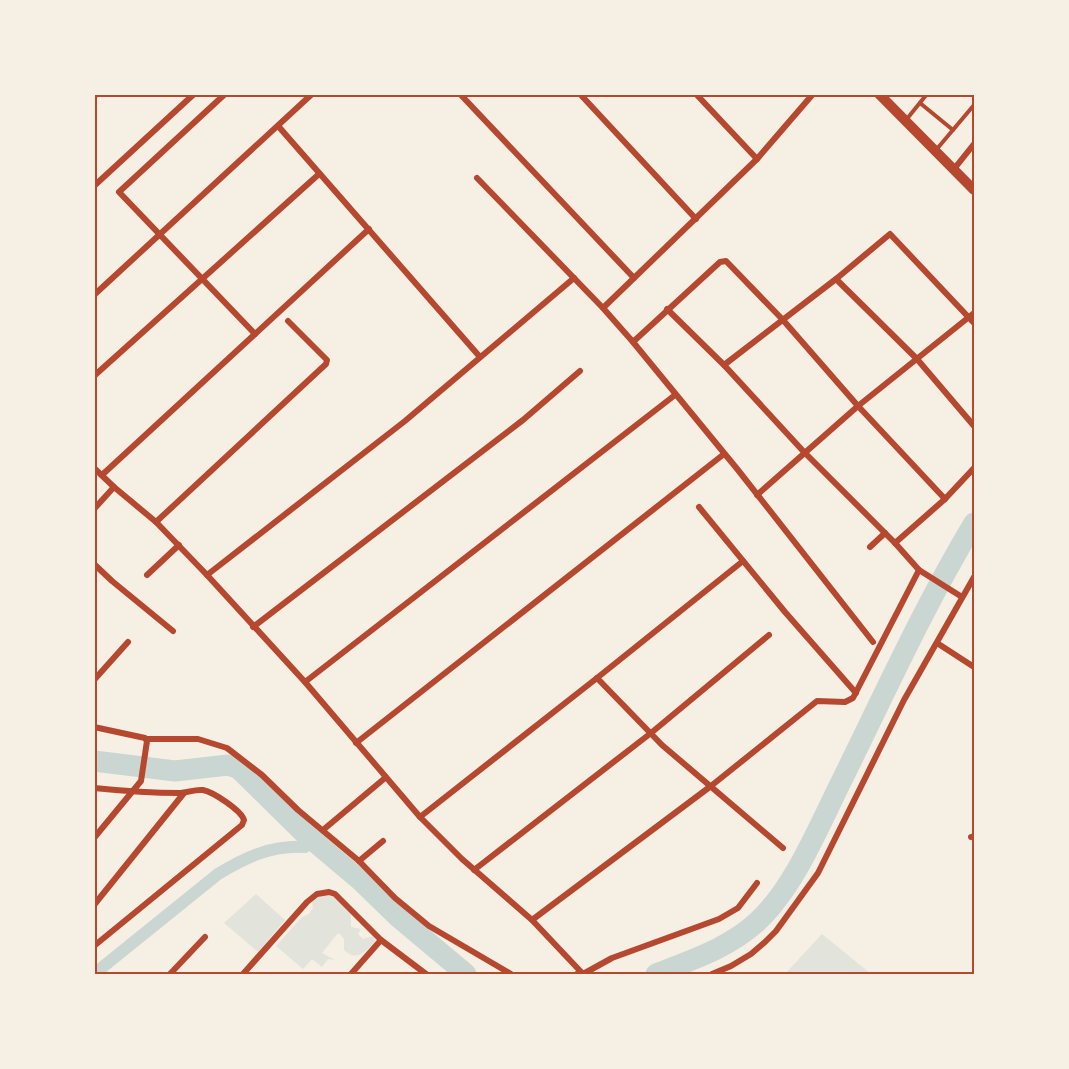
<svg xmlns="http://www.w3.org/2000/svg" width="1069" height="1069" viewBox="0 0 1069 1069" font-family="Ubuntu,sans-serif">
<rect width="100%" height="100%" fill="#f6efe4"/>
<g fill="#e2e4dc">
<path d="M256 894 285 920 258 952 224 923Z"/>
<path d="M328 895 335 898 351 913V927L361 929 358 934 363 939 373 936 375 941C366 952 357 962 344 950V939L340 934H337L322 953 335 960 328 959 322 967 312 959 303 969 276 946 302 917 309 914 313 908 312 902 320 896Z"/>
<path d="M822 934 871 974H785Z"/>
</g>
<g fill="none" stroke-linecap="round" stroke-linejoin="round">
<path stroke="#c9d6d2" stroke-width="12" d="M94 974 218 874C246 857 272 845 305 847"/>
<g stroke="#c9d6d2" stroke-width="21">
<path d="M94 761 175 771 228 765 239 769 303 832 361 881 398 917 466 974"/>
<path d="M656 974C691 960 729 948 757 922 794 888 818 828 841 782 884 695 924 606 974 523"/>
</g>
<g stroke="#b5482f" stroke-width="4">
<path d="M920 103 953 130"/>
<path d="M906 120 927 94"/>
<path d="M936 150 974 105"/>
</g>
<g stroke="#b5482f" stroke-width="6">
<path d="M225 94 119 192 255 334"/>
<path d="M460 94 634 278"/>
<path d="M580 94 696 219"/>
<path d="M696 94 757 159"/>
<path d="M94 96 97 94"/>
<path d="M279 127 480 357"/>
<path d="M954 169 974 144"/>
<path d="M477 178 603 308 633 342 738 470 873 642"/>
<path d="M94 186 194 94"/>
<path d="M836 279 917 359 974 426"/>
<path d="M94 295 312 94"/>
<path d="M603 308 757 159 813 94"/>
<path d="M667 309 724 365"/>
<path d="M633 342 720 262 726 261 783 320 858 406 945 499"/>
<path d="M94 376 319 174"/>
<path d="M94 468 114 487 156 522 207 575 305 682 420 817 462 859 532 920 583 974"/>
<path d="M102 475 369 229"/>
<path d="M757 495 858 406 974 313"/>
<path d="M699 507 785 612 856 693"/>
<path d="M94 509 114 487"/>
<path d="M156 522 326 364 327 360 288 321"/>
<path d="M895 543 945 499 974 468"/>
<path d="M870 547 885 533"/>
<path d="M94 564 112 581 173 631"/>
<path d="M147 575 179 545"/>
<path d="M207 575 405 421 574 278"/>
<path d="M962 597 919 570 895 543 804 452 724 365 836 279 890 234 974 323"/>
<path d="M253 627 523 420 580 371"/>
<path d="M937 643 974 667"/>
<path d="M597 678 662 745 783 848"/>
<path d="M94 680 128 642"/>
<path d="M305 682 675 395"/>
<path d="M94 727 145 738 147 741 141 781 94 838"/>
<path d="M146 739H198L227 748 262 775 298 810 359 861 395 898 429 926 511 974"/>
<path d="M356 743 724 454"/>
<path d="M94 788C123 791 151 793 180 793 188 793 194 789 203 790 213 792 241 810 244 820L242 825 94 946"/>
<path d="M420 817 597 678 743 561"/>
<path d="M323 830 385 778"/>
<path d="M971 837 974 836"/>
<path d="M359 861 383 841"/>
<path d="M474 870 651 733 769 635"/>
<path d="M94 905 184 793"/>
<path d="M532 920 711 786 817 701 845 702 853 698 919 570"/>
<path d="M170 974 205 937"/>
<path d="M243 974 307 902 317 894 329 892 335 894 381 940 426 974"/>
<path d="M351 974 381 940"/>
<path d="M577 974H583L612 958 719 919 738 908 757 883"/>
<path d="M712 974 731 966 751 954 765 942 776 931 818 873 904 700 974 577"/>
</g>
<path stroke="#b5482f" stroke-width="10" d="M879 94 974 190"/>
</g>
<rect width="1069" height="1069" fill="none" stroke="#f6efe4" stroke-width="192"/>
<rect x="96" y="96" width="877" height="877" fill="none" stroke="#b5482f" stroke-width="2"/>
</svg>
